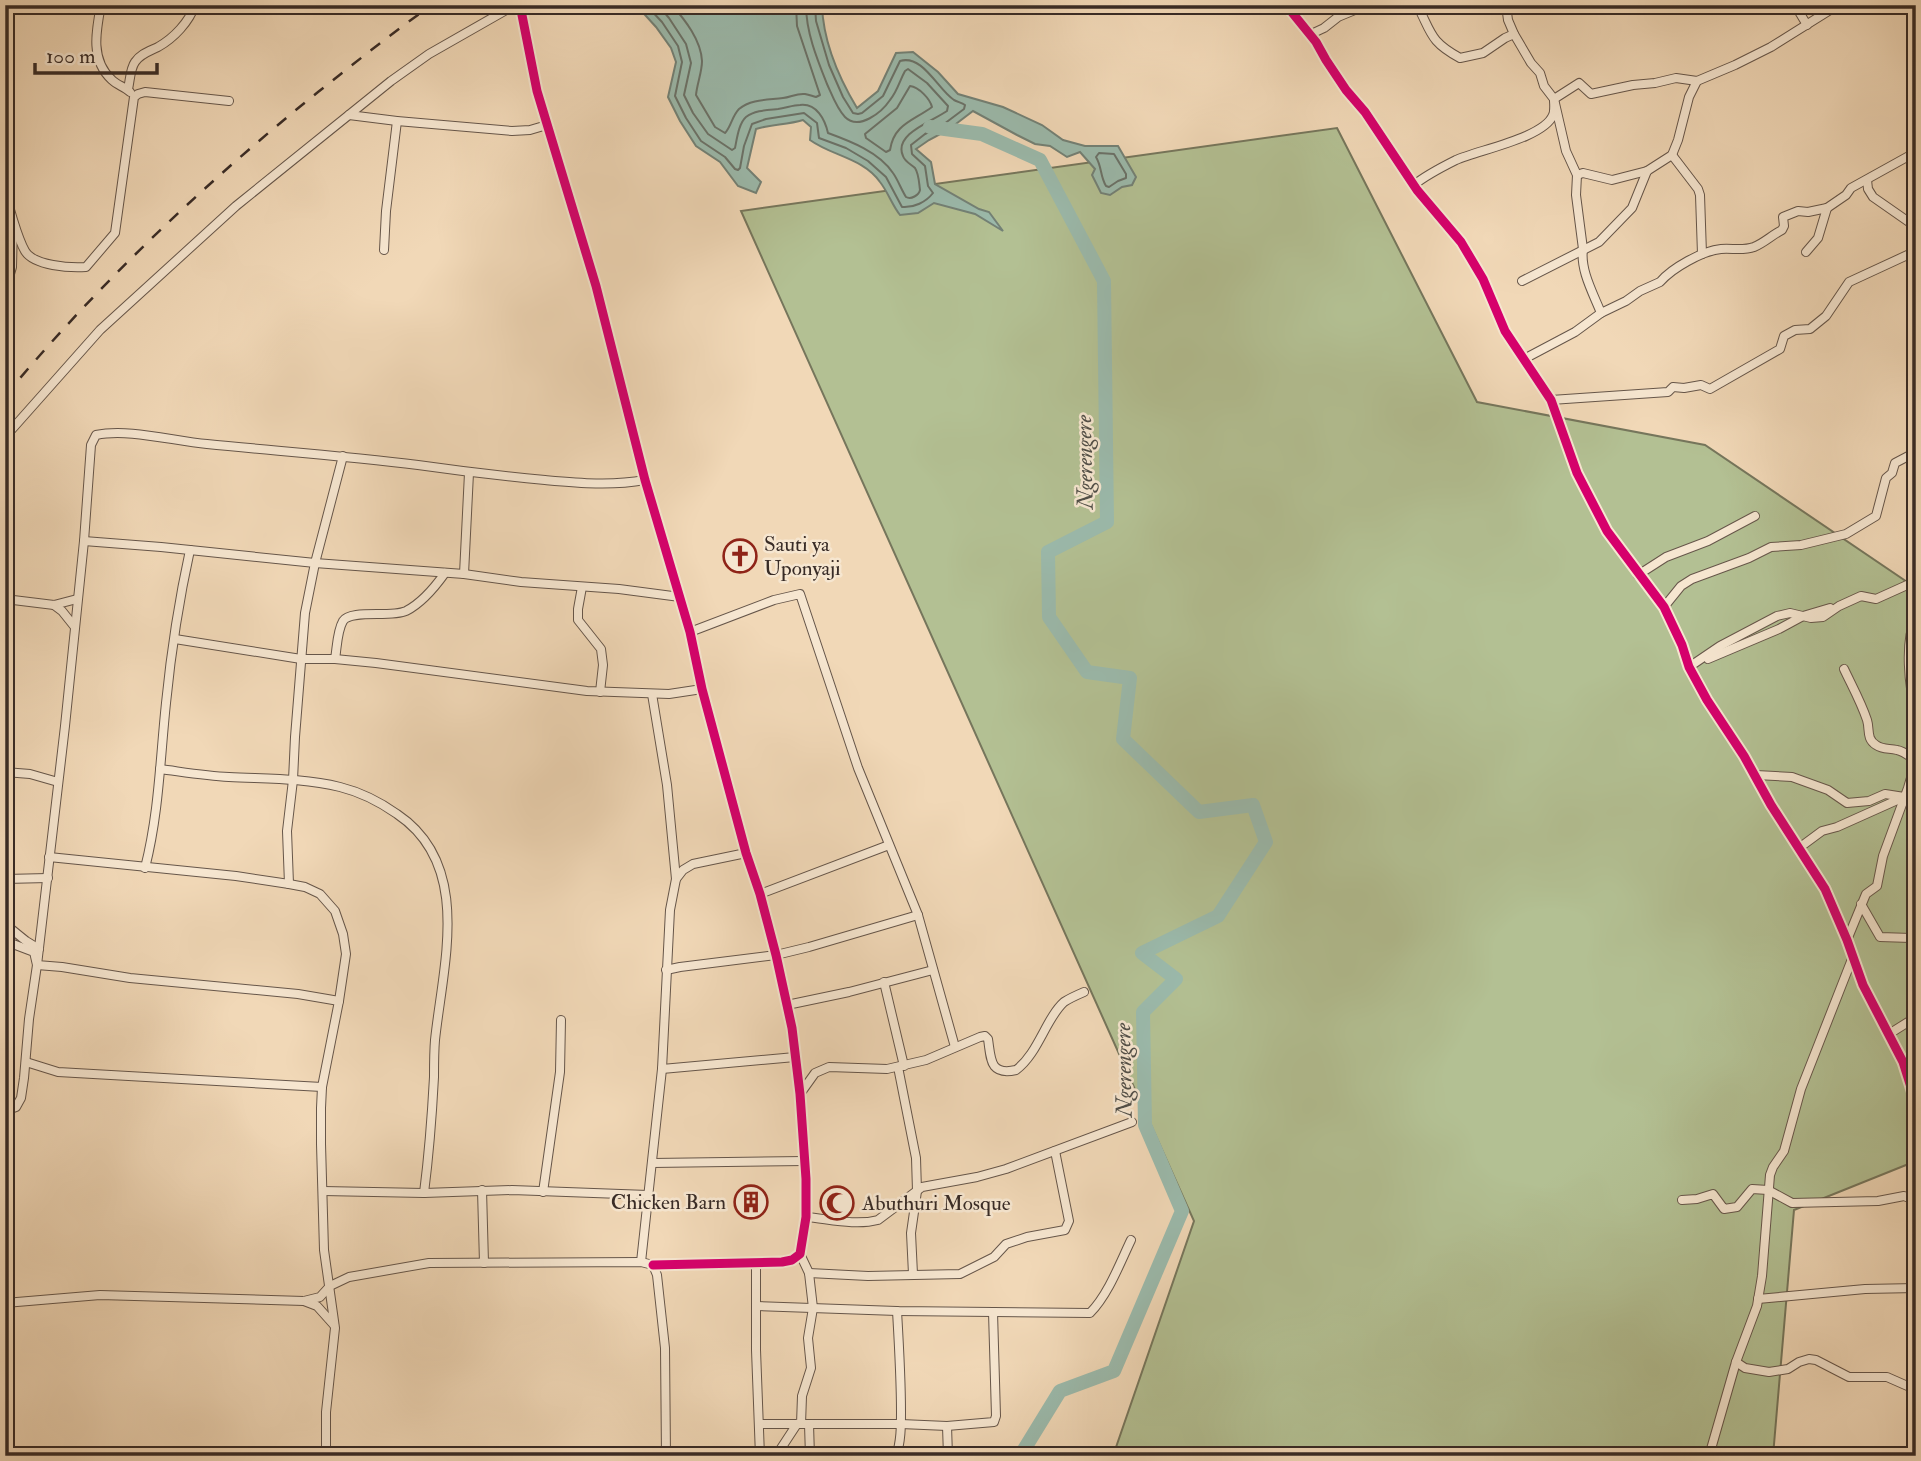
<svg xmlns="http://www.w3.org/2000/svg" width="1921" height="1461" viewBox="0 0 1921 1461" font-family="'IM FELL Double Pica',serif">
<rect width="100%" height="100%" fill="#f1d8b7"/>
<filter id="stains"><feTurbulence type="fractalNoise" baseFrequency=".00286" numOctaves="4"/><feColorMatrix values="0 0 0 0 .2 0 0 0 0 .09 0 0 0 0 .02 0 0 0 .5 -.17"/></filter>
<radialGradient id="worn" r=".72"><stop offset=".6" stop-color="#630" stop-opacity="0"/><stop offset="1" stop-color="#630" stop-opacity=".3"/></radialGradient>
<path fill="#b3c093" stroke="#76765c" stroke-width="2" d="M1337 128 1477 402 1705 445 1916 588V1161L1794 1210 1773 1456H1113L1194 1221 741 211Z"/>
<path fill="#9bbaac" stroke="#738176" stroke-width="2" d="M636 5H822C823 40 839 78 857 108L878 91 896 53 913 52 938 72 958 94 1003 107 1042 125 1063 140 1085 146H1118L1136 177 1132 185 1122 187 1110 195 1101 193 1092 175 1095 169 1080 152 1067 157 1050 146 1035 144 1017 135 973 111 948 130 929 140 916 149 931 162 935 184 979 209 989 212 1003 231 975 214 934 203 918 213 900 215C892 205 888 192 880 182 863 158 832 156 810 140L811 127 803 120C787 125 771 124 756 129L747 168 761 182 756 193 738 186 720 162 696 146 680 121 668 97 676 62 671 48 656 27Z"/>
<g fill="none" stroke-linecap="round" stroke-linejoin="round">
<g stroke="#6a7269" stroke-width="2">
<path d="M646 5 662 22 678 46 682 62 675 96 686 118 701 141 725 157 735 169 738 170 740 168 744 146 752 124 766 119 804 113 817 123 819 138 846 148 868 161 886 177 902 207C914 208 926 202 933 193L928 186 925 166 912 154 911 145 925 134 944 124 964 109 965 105C962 103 958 102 954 100 938 90 923 54 900 61L883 96 862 113 858 114 853 113 843 97 829 65 816 21 815 5"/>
<path d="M658 5 669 18 686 44 691 63 684 95 693 113 708 134 732 150 735 148C737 138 739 123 746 117 755 110 768 110 778 109 786 108 793 105 800 105 817 103 825 120 828 133 850 141 879 152 893 173 898 180 901 189 906 197 911 200 919 195 920 190 919 183 919 174 915 168 911 164 905 162 903 156 893 134 933 121 947 111L948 106 927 83 908 69 905 71C900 80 897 92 890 100 882 112 859 131 845 117 837 109 832 95 827 84 817 59 806 32 806 5"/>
<path d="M672 5C685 20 701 40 702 61 702 72 697 84 696 95L715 127 725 133C731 127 732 116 739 109 751 99 768 100 783 98 791 97 797 93 805 94 810 95 812 96 816 97L820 95 797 26 796 5"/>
<path d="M910 86C919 87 930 99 932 107 913 121 894 124 890 150L886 152 866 138 865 134 897 108Z"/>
<path d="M1099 153 1114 154 1126 174V178L1118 181 1109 187 1106 186C1100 176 1102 167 1096 157Z"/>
</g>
<path stroke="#9bbaac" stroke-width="14" d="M930 127 982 134 1040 160 1104 281 1107 522 1048 552 1049 617 1087 672 1130 678 1123 739 1199 812 1253 805 1266 842 1218 916 1142 953 1176 979 1143 1012 1145 1125 1182 1211 1114 1371 1060 1391 1020 1456"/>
<defs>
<g id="street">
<path d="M101 5C96 31 90 60 112 80 117 85 125 87 130 92"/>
<path d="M520 5 537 91 596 286 645 480 690 632 702 689 746 853 760 894 776 955 792 1028 800 1094 806 1179V1217L800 1254 792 1260 782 1262 653 1265"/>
<path d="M1286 5 1316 42 1326 60 1346 90 1365 112 1417 190 1461 242 1483 279 1505 331 1551 400 1577 473 1607 531 1664 607 1682 645 1689 667 1707 700 1744 756 1771 805 1825 889 1847 940 1863 985 1903 1062 1916 1103"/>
<path d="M1417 5C1432 33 1429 41 1460 58L1483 53 1505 38 1514 34"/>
<path d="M1506 5 1508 20 1514 34 1531 63 1540 73 1544 86 1554 99 1566 151 1577 175 1576 195 1583 249C1580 270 1593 293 1601 313"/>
<path d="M1795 5 1807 25"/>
<path d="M5 24 7 5"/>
<path d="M1309 35 1324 28 1338 17 1367 5"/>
<path d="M5 42V150"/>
<path d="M128 89C130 81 130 69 135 62 140 54 150 51 158 47 174 38 189 22 195 5"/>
<path d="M349 115 397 121 512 131 530 130 547 125"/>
<path d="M1672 155 1698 189 1700 195 1702 254"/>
<path d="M1577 175 1583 173 1612 180 1647 171"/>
<path d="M1867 180 1868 189 1873 197 1916 227"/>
<path d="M1414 185C1426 175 1442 167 1456 160 1478 150 1544 138 1553 115 1555 111 1554 103 1554 99L1579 83 1591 94 1633 85 1655 83 1676 78 1697 81"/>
<path d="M5 188C7 202 18 239 25 251 34 266 70 268 86 267L115 233 134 97 138 94 145 92 229 101"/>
<path d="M384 250 386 211 397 121"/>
<path d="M1806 252 1818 238 1827 208"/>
<path d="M1522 281 1599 242 1632 208 1647 171 1672 155 1678 140 1689 97 1697 81 1735 65 1771 47 1838 5"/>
<path d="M5 291 12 267 13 224"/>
<path d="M1524 359 1575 332 1601 313 1626 301 1640 291 1660 282C1672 268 1702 251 1721 249 1732 248 1743 251 1754 247 1764 243 1772 235 1782 230L1784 226 1783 217 1798 211 1808 212 1827 208 1846 195 1851 188 1916 152"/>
<path d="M1551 400 1668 392 1673 387 1684 388 1701 385 1710 389 1780 349 1784 336 1795 330 1810 329 1826 316 1849 282 1916 251"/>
<path d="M5 437 100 330 236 206 391 81 429 54 515 5"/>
<path d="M84 541 161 547 315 563 464 574 521 582 619 589 680 597"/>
<path d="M464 574 469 473"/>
<path d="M1638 575 1666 557 1708 541 1755 516"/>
<path d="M582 587 578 609V620L601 649 603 665 600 692"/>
<path d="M5 599 54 605 77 599"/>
<path d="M54 605 62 611 74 626"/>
<path d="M1664 607 1681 586 1692 579 1749 558 1771 547 1801 545 1846 534 1876 516 1886 478 1892 473 1895 463 1916 452"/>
<path d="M1916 617C1904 642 1909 687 1916 713"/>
<path d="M690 632 774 600 800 594 858 768 918 915 955 1047"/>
<path d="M175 639 301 659H335L376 663 587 691 669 694 702 689"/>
<path d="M335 659C337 648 337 631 343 621 351 609 391 618 406 611 422 603 435 587 445 573"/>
<path d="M1708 659 1779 629 1803 616 1830 608"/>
<path d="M1689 667 1720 646 1777 616 1790 613 1811 618 1823 617 1839 606 1861 596 1876 599 1916 581"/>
<path d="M1844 669C1852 686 1861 702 1867 720 1870 729 1866 739 1876 745 1883 750 1889 748 1897 750 1904 751 1910 757 1916 761"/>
<path d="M652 694 667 785 676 879"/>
<path d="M160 769C183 772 206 776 229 777 266 779 303 778 340 787 360 792 380 802 397 814 473 865 443 964 435 1040 434 1052 434 1064 434 1077 432 1115 429 1154 424 1193"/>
<path d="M5 772 30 774 58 782"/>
<path d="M1756 775 1792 777 1828 790 1847 803 1869 801 1885 794 1904 797"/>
<path d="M1799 848 1822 831 1837 827 1904 797"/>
<path d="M49 857 236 876 289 884 305 887 320 894 335 911 343 934 346 954 339 1001 322 1087 321 1108V1144L324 1250 335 1328 326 1412V1456"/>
<path d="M145 868C159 813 160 760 166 703 171 653 179 600 190 550"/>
<path d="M5 879 48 878"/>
<path d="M289 884 287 831 293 780 295 737 305 613 315 563 343 456"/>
<path d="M760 894 889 845"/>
<path d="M1861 904 1880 937 1911 938 1916 890"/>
<path d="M5 924 26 941 39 949"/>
<path d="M1847 940 1866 894 1877 886 1883 856 1908 788 1916 761"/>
<path d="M5 941 34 952 37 965 62 967 130 978 298 994 339 1001"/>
<path d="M666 970 680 967 776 955 809 947 918 915"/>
<path d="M884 982 904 1066"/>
<path d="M787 1005 849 992 933 970"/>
<path d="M1889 1034 1916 1017"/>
<path d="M26 1062 58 1072 322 1087"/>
<path d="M898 1067 916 1158 917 1191 911 1233 913 1274"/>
<path d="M662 1069 795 1057"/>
<path d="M800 1094 815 1073 829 1067 887 1069 926 1060 980 1037 985 1036 988 1039C991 1058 989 1076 1016 1070 1038 1054 1046 1018 1064 1002 1070 998 1077 995 1084 992"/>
<path d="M1916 1107 1913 1128 1916 1135"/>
<path d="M5 1111 16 1107 21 1098 24 1078 29 1019 37 965 65 726 84 541 91 445 96 435C128 428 173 441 207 444 277 451 348 456 418 465 460 471 502 476 545 480 579 483 611 486 645 480"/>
<path d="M652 1163 805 1161"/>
<path d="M482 1190 484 1263"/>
<path d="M323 1191 424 1193 512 1190 648 1195"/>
<path d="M543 1192 560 1072 561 1020"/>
<path d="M1682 1200 1697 1199 1713 1194 1724 1209 1737 1207 1752 1189 1768 1190 1792 1203 1878 1201 1904 1196 1916 1201"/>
<path d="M806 1217C829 1219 855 1226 878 1220L922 1187 977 1177 1006 1169 1132 1122"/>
<path d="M800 1254 809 1273 813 1308 808 1338 811 1368 802 1396 801 1424"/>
<path d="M641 1262 662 1069 670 910 676 879 683 870 693 864 746 853"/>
<path d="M756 1263V1350L760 1456"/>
<path d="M809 1273 868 1276 960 1274 994 1257 1006 1244 1027 1237 1065 1230 1069 1221 1055 1151"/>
<path d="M1758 1299 1865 1289 1916 1288"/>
<path d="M304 1301 317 1306 334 1325"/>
<path d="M5 1303 100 1295 304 1301 320 1297 330 1286 349 1277 429 1263 641 1262 653 1265 657 1275 665 1348 666 1456"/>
<path d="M756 1306 897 1311 1090 1313C1108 1295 1120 1263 1131 1240"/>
<path d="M1736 1362 1745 1368 1769 1372 1788 1369 1799 1362 1809 1359 1816 1360 1849 1377H1887L1912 1388 1916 1385"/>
<path d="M759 1424H901L947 1426 994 1422 996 1416 993 1312"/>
<path d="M809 1424 810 1456"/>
<path d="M947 1426 948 1456"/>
<path d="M776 1456 797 1424"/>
<path d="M896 1456C901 1442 901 1426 901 1412 901 1378 899 1345 897 1311"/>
<path d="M1709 1456 1736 1362 1757 1306 1762 1276 1770 1175 1773 1167 1784 1151 1801 1089 1852 959"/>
</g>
</defs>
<use href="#street" stroke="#66564a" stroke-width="10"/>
<use href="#street" stroke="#f6e6d0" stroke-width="8"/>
<path stroke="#382b26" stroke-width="2.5" stroke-dasharray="12 12" stroke-linecap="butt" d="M5 396C98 284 205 183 318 92 356 62 393 32 432 5"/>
<defs>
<g id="cycleway">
<path d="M520 5 537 91 596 286 645 480 690 632 702 689 746 853 760 894 776 955 792 1028 800 1094 806 1179V1217L800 1254 792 1260 782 1262 653 1265"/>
<path d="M1286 5 1316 42 1326 60 1346 90 1365 112 1417 190 1461 242 1483 279 1505 331 1551 400 1577 473 1607 531 1664 607 1682 645 1689 667 1707 700 1744 756 1771 805 1825 889 1847 940 1863 985 1903 1062 1916 1103"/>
</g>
</defs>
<use href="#cycleway" stroke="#f6e6d0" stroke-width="13"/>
<use href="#cycleway" stroke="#d6006c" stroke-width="9"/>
</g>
<defs>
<symbol id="church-ring" viewBox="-11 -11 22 22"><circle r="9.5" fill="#f6e6d0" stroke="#8f2418" stroke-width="1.5"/><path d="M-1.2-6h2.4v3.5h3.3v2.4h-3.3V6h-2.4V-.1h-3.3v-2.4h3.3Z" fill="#8f2418"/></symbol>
<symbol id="building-ring" viewBox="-11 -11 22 22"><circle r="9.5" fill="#f6e6d0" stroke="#8f2418" stroke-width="1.5"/><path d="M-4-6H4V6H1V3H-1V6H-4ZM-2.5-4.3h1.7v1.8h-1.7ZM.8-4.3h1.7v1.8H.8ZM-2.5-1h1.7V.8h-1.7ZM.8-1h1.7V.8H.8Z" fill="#8f2418"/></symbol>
<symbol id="mosque-ring" viewBox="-11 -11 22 22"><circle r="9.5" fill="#f6e6d0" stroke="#8f2418" stroke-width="1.5"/><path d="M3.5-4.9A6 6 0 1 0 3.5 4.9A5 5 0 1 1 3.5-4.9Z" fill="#8f2418"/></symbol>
</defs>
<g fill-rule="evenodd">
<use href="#church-ring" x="721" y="537" width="38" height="38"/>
<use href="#building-ring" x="732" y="1183" width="38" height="38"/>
<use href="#mosque-ring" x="818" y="1184" width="38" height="38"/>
</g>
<g text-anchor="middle" stroke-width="5" stroke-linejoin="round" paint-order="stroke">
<g font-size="21" fill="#382b26" stroke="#f6e6d0" text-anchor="start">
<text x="764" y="551">Sauti ya<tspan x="764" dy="24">Uponyaji</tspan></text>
<text x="726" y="1209" text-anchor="end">Chicken Barn</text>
<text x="862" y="1210">Abuthuri Mosque</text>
</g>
<g font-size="23" font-style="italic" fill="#514f48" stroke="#f6e6d0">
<text transform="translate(1084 462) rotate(-91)" y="8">Ngerengere</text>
<text transform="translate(1123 1070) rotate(-91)" y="8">Ngerengere</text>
</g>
</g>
<rect width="1921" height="1461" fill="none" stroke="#f1d8b7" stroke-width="28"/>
<rect x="7" y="7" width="1907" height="1447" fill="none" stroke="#382b26" stroke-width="3.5"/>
<rect x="14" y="14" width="1893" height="1433" fill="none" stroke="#382b26" stroke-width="2"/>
<path d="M35 63v10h122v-10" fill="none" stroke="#382b26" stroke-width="3.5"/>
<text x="46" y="63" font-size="21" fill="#382b26" stroke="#f6e6d0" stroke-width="5" paint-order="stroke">100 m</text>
<rect width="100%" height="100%" filter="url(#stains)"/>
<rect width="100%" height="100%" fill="url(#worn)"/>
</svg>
